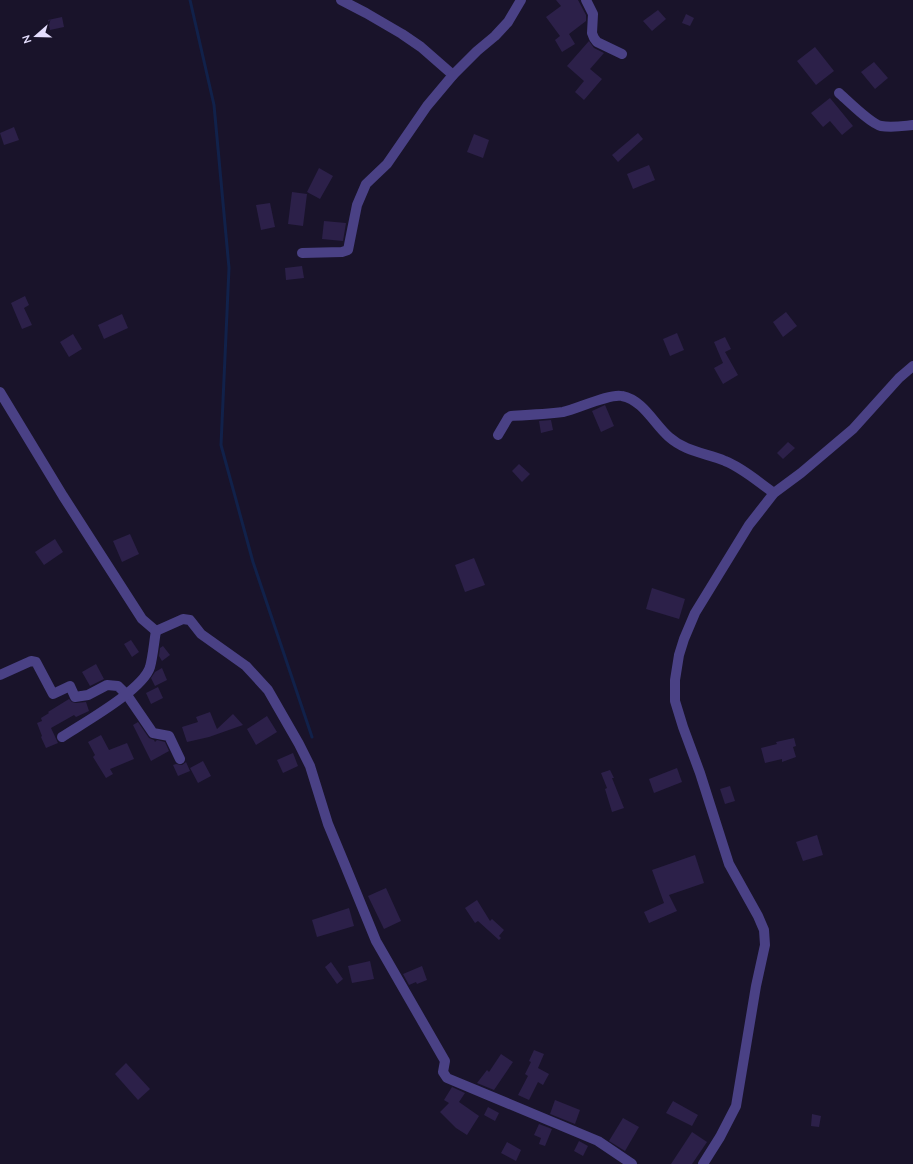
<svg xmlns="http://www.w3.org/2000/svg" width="913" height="1164" viewBox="0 0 913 1164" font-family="Quicksand,sans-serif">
<rect width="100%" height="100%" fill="#19132a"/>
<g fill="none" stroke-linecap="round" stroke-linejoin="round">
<path stroke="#11214a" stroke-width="3" d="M190 0 214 105 229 268 221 445 253 562 312 737"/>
</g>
<g fill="#2c2049">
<path d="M556 0H578L586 15V21L569 34 575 44 562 52 555 40 560 36 546 17 561 6Z"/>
<path d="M658 10 666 19 652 31 643 21Z"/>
<path d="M686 14 694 18 690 26 682 23Z"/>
<path d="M62 17 64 27 50 30 48 20Z"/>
<path d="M589 41 594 48 604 53 590 69 602 79 584 100 575 92 584 81 567 66Z"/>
<path d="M815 47 834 71 816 85 797 61Z"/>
<path d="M874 62 888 78 875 89 861 72Z"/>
<path d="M830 98 853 126 842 135 830 121 823 127 811 113Z"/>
<path d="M14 127 19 140 4 145 0 133Z"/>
<path d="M638 133 643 139 618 162 612 155Z"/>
<path d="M474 134 489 140 483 158 467 152Z"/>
<path d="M649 165 655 180 633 189 627 174Z"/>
<path d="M319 168 333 176 320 199 307 192Z"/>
<path d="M292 192 307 194 303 226 288 224Z"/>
<path d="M270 203 275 227 261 230 256 205Z"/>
<path d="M324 221 346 223 343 241 322 239Z"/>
<path d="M302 266 304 278 286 280 285 268Z"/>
<path d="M25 296 29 305 24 308 32 325 22 329 11 303Z"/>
<path d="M786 312 797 326 783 337 773 322Z"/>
<path d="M122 314 128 328 104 339 98 325Z"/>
<path d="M677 333 684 350 670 356 663 339Z"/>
<path d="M73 334 82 349 69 357 60 342Z"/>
<path d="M725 337 731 349 725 352 738 375 723 384 714 368 723 363 714 342Z"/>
<path d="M605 405 614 426 601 432 592 411Z"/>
<path d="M551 420 553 430 541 433 539 421Z"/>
<path d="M788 442 795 448 783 459 777 453Z"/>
<path d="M519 464 530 474 522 482 512 471Z"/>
<path d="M130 534 139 554 122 562 113 541Z"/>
<path d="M55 539 63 552 44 565 35 552Z"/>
<path d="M474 558 485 585 465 592 455 565Z"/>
<path d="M652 588 685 599 679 619 646 609Z"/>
<path d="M131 640 139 652 132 657 124 644Z"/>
<path d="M163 646 170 655 162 661 159 656 160 648Z"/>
<path d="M96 664 104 679 90 686 82 672Z"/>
<path d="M162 668 167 680 155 686 151 678 155 672Z"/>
<path d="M158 687 163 698 151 704 146 693Z"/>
<path d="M69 699 72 702 76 703 86 702 89 711 76 717 74 715 51 728 58 743 46 748 41 737 42 736 37 723 42 721 41 718 49 713 48 712Z"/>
<path d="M210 712 217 729 233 714 243 725 209 737 187 742 182 727 198 722 196 717Z"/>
<path d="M267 716 277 732 256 745 247 729Z"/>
<path d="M138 722 149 738 154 740 155 742 157 740 165 742 169 751 151 761 133 725Z"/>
<path d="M101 735 109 750 127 743 134 759 110 769 113 774 106 778 93 757 95 755 88 742Z"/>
<path d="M794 738 796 746 793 747 796 757 782 762V759L765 763 761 748 777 744 776 742Z"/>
<path d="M293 753 298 766 283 773 277 760Z"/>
<path d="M203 761 211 776 198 783 190 768Z"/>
<path d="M186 762 190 771 178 776 173 765 176 764 182 765Z"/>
<path d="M677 768 682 782 654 793 649 779Z"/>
<path d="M610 770 614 778H612L624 808 612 812 605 789 607 788 601 773Z"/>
<path d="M730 786 735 801 725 804 720 789Z"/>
<path d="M817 835 823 855 803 861 796 842Z"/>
<path d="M695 855 704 883 669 895 677 911 649 923 644 912 664 903 652 870Z"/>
<path d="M386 888 401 921 384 929 368 896Z"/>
<path d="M477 900 490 921 492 919 504 930 499 936 501 938 499 940 478 921 475 923 465 908Z"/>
<path d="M349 908 354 926 317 937 312 920Z"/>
<path d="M370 961 374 979 352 983 348 966Z"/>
<path d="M331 962 343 979 337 984 325 967Z"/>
<path d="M422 966 427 980 417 984 416 982 409 985 403 974Z"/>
<path d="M534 1050 544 1054 538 1068 549 1074 543 1085 538 1082 529 1100 518 1095 528 1076 525 1074 531 1062 529 1061Z"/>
<path d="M501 1054 513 1062 494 1090 477 1083 487 1070 489 1072Z"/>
<path d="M126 1063 150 1089 138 1100 115 1074Z"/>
<path d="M452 1087 465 1093 459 1102 479 1116 467 1135 456 1128 440 1112 449 1103 444 1100Z"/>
<path d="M555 1100 580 1110 575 1124 550 1114Z"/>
<path d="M673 1101 698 1115 692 1126 666 1113Z"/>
<path d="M488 1107 499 1113 495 1121 484 1115Z"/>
<path d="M812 1114 821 1116 819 1127 811 1126Z"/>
<path d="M623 1118 639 1127 625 1151 609 1141Z"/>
<path d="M539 1124 552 1129 545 1146 539 1144 541 1138 534 1135Z"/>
<path d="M692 1132 707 1142 692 1164H671Z"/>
<path d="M579 1141 588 1146 583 1156 574 1151Z"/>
<path d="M507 1142 521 1150 516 1161 501 1153Z"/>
</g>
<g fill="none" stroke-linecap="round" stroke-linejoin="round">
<g stroke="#4a4185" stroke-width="10">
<path d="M341 0 366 13 402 34 421 47 453 75"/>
<path d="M586 0 593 14 592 33 594 38 597 42 622 54"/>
<path d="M839 93C848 101 871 124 881 126 892 128 903 126 913 125"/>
<path d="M302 253 342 252 348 250 357 205 366 184 387 164 427 106 453 75 477 51 495 36 508 22 521 0"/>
<path d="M0 392 63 496 142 619 156 631"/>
<path d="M498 435 508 418 511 416C528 415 546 414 563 412 577 409 610 393 622 396 643 400 654 424 669 437 686 452 706 453 725 461 743 468 758 482 774 493"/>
<path d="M156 631 183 619 190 620 201 634 246 666 268 690 299 744 310 766 328 824 345 865 376 941 445 1061 443 1072 447 1078 598 1141 632 1164"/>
<path d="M0 675 31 661 36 662 53 694 70 686 75 697 88 695 107 685 118 686 127 695 153 733 169 736 180 759"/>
<path d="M62 737C83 723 143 690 150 667 153 656 154 642 156 631"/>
<path d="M703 1164 720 1137 736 1106 756 986 765 945 764 930 758 916 729 864 700 773 683 727 675 701V680L679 655 684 639 695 613 749 525 774 493 801 473 853 429 899 378 913 366"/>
</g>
</g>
<g transform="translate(36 36) rotate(250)" stroke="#19132a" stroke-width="3" paint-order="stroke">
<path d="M0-3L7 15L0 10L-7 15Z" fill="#e4ddfd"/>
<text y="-6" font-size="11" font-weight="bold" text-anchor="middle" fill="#e4ddfd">N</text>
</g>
</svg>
